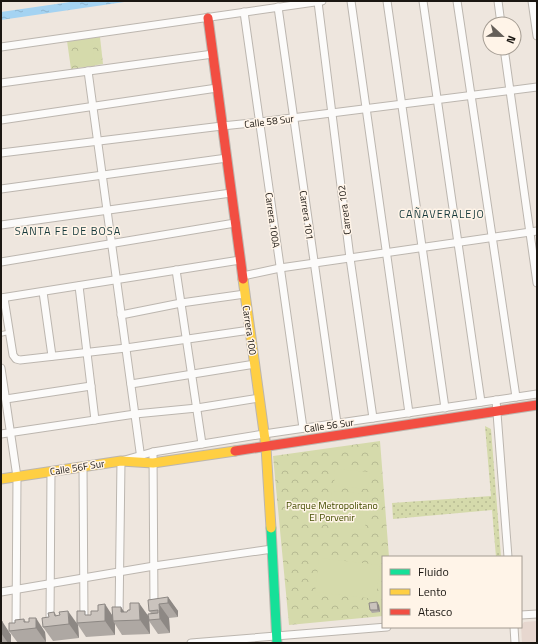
<svg xmlns="http://www.w3.org/2000/svg" width="538" height="644" viewBox="0 0 538 644" font-family="'Titillium Web',sans-serif">
<defs>
<pattern id="grass-dots" width="8" height="8" patternUnits="userSpaceOnUse"><rect width="8" height="8" fill="#d5daab"/><path d="M2 2h.1M6 6h.1" fill="none" stroke="#b6ba92" stroke-width="1.8" stroke-linecap="round"/></pattern>
<pattern id="park-crowns" width="20" height="18" patternUnits="userSpaceOnUse"><rect width="20" height="18" fill="#d5daab"/><path d="M2 6a3 3 0 1 1 6 0M12 15a3 3 0 1 1 6 0" fill="none" stroke="#b6ba92"/></pattern>
<pattern id="water-ripples" width="26" height="14" patternUnits="userSpaceOnUse"><rect width="26" height="14" fill="#a4d3f2"/><path d="M2 4q2-2 4 0t4 0M15 11q2-2 4 0t4 0" fill="none" stroke="#8db4ce"/></pattern>
</defs>
<rect width="100%" height="100%" fill="#eee6de"/>
<path fill="#e7d7cf" d="M537 621V643H522L521 626 524 622Z"/>
<path fill="url(#grass-dots)" d="M485 426 491 429 501 557H496L492 510 393 519 392 503 491 496Z"/>
<g fill="url(#park-crowns)">
<path d="M100 37 103 64 71 69 67 41Z"/>
<path d="M380 441 389 557H383V616L289 625 273 456Z"/>
</g>
<g fill="#d5daab">
<path d="M92 38 95 66 81 67 77 40Z"/>
<path d="M335 469 370 472 368 489 334 486Z"/>
<path d="M332 491 368 494 365 530 330 528Z"/>
<path d="M319 558 380 565 376 599 315 592Z"/>
</g>
<path fill="url(#water-ripples)" d="M77 1H131L1 20V12Z"/>
<g fill="none" stroke-linecap="round" stroke-linejoin="round">
<defs>
<path id="lane" d="M1 334 10 332"/>
<g id="street">
<path d="M351 1 409 413"/>
<path d="M387 1 445 408"/>
<path d="M423 1 481 402"/>
<path d="M457 1 516 397"/>
<path d="M498 1 501 24"/>
<path d="M532 1 537 36"/>
<path d="M318 2 350 258 373 418"/>
<path d="M278 7 337 423"/>
<path d="M244 12 303 428"/>
<path d="M1 47 322 1"/>
<path d="M504 48 537 283"/>
<path d="M88 71 141 459"/>
<path d="M1 83 213 54"/>
<path d="M1 120 217 88"/>
<path d="M1 153 222 126 260 122 537 87"/>
<path d="M1 189 227 158"/>
<path d="M1 225 231 193"/>
<path d="M1 262 235 223"/>
<path d="M176 270 202 444"/>
<path d="M243 276 280 268 537 231"/>
<path d="M79 286 95 420"/>
<path d="M43 292 52 356"/>
<path d="M1 298 240 260"/>
<path d="M4 298 13 355 16 359 20 360 126 348 250 330"/>
<path d="M121 315 181 303 245 294"/>
<path d="M1 368 17 477 16 629"/>
<path d="M131 384 255 364"/>
<path d="M6 399 91 386"/>
<path d="M496 400 508 557"/>
<path d="M1 434 135 414 197 408 259 398"/>
<path d="M153 452 154 608"/>
<path d="M83 466 84 620"/>
<path d="M1 592 154 566 272 549"/>
<path d="M521 615 537 614"/>
<path d="M119 617 121 461 153 452 264 434 537 394"/>
<path d="M50 621 51 471"/>
<path d="M514 627 515 643"/>
<path d="M191 643 387 627"/>
</g>
<path id="fast" d="M271 528 277 643"/>
<g id="slow">
<path d="M243 279 266 447 271 528"/>
<path d="M1 479 121 461 153 463 235 451"/>
</g>
<g id="jam">
<path d="M208 18 243 279"/>
<path d="M235 451 537 405"/>
</g>
</defs>
<use href="#lane" stroke="#bcb6af" stroke-width="5.5"/>
<use href="#street" stroke="#bcb6af" stroke-width="9"/>
<use href="#fast" stroke="#bcb6af" stroke-width="11"/>
<use href="#slow" stroke="#bcb6af" stroke-width="11"/>
<use href="#jam" stroke="#bcb6af" stroke-width="11"/>
<use href="#lane" stroke="#fcfbfa" stroke-width="3.5"/>
<use href="#street" stroke="#fcfbfa" stroke-width="7"/>
<use href="#fast" stroke="#16e098" stroke-width="9"/>
<use href="#slow" stroke="#ffcf43" stroke-width="9"/>
<use href="#jam" stroke="#f24e42" stroke-width="9"/>
</g>
<g fill="#aea8a3">
<path d="M168 597 178 611V617L169 618 170 633 158 634 149 621 150 634 122 635 115 624V635L86 637 78 625 79 638 53 641 43 627 49 617 54 612 57 616 77 623 88 615H91L98 611 112 615 124 612 148 616 151 613 149 611Z"/>
<path d="M379 605 380 612 372 613 370 610Z"/>
<path d="M24 619 26 622 45 632 46 642 18 643 9 631 15 623Z"/>
<path d="M1 621 11 635V643H1Z"/>
</g>
<g fill="#8d8884">
<path d="M168 597 178 611V617L168 603Z"/>
<path d="M377 602 379 605 380 612 378 610Z"/>
<path d="M139 603 149 617 150 634 140 620Z"/>
<path d="M105 604 114 618 113 621 115 624V635L105 621Z"/>
<path d="M159 604 169 618 170 633 160 619Z"/>
<path d="M121 607 130 620 121 612Z"/>
<path d="M68 611 78 625 79 638 69 624Z"/>
<path d="M36 618 45 632 46 642 36 628Z"/>
<path d="M2 621 11 635V643H8L1 633Z"/>
</g>
<g fill="#cac3bd" stroke="#8d8884">
<path d="M168 597V603L159 604 160 619 149 620 148 614 158 613V610L149 611 148 600Z"/>
<path d="M377 602 378 610H370L369 603Z"/>
<path d="M130 603H139L140 620 113 621 112 607H121V612H127L128 610H130Z"/>
<path d="M105 604V621L77 623V611H85V615H91V611H98V605Z"/>
<path d="M68 611 69 624 43 627 42 618 49 617 48 613 54 612 55 616 60 615 59 612Z"/>
<path d="M29 618H36V628L9 631V623H15V620L24 619V622H29Z"/>
<path d="M1 621H2L1 633Z"/>
</g>
<g text-anchor="middle" stroke-width="3" stroke-linejoin="round" paint-order="stroke">
<g font-size="10" fill="#1b1712" stroke="#fff4e8">
<text transform="translate(269 121) rotate(-7)" y="4">Calle 58 Sur</text>
<text transform="translate(344 210) rotate(-97)" y="4">Carrera 102</text>
<text transform="translate(307 215) rotate(82)" y="4">Carrera 101</text>
<text transform="translate(273 220) rotate(82)" y="4">Carrera 100A</text>
<text transform="translate(250 330) rotate(82)" y="4">Carrera 100</text>
<text transform="translate(329 425) rotate(-8)" y="4">Calle 56 Sur</text>
<text transform="translate(77 467) rotate(-9)" y="4">Calle 56F Sur</text>
</g>
<g font-size="10" fill="#444d00" stroke="#fff4e8">
<text x="332" y="509">Parque Metropolitano<tspan x="332" dy="12">El Porvenir</tspan></text>
</g>
<g font-size="11" letter-spacing="1" fill="#16393b" stroke="#fff4e8">
<text x="442" y="218">CAÑAVERALEJO</text>
<text x="68" y="235">SANTA FE DE BOSA</text>
</g>
</g>
<rect width="538" height="644" fill="none" stroke="#1b1712" stroke-width="4"/>
<rect x="382" y="556" width="140" height="72" fill="#fff4e8" stroke="#a49c92"/>
<rect x="390" y="569" width="20" height="6" fill="#16e098" stroke="#a49c92"/>
<text x="418" y="576" font-size="12" fill="#1b1712">Fluido</text>
<rect x="390" y="589" width="20" height="6" fill="#ffcf43" stroke="#a49c92"/>
<text x="418" y="596" font-size="12" fill="#1b1712">Lento</text>
<rect x="390" y="609" width="20" height="6" fill="#f24e42" stroke="#a49c92"/>
<text x="418" y="616" font-size="12" fill="#1b1712">Atasco</text>
<g transform="translate(502 36) rotate(112)"><circle r="19" fill="#fff4e8" stroke="#a49c92"/>
<path d="M0-3L7 15L0 10L-7 15Z" fill="#655f59"/>
<text y="-6" font-size="11" font-weight="bold" text-anchor="middle" fill="#1b1712">N</text>
</g>
</svg>
